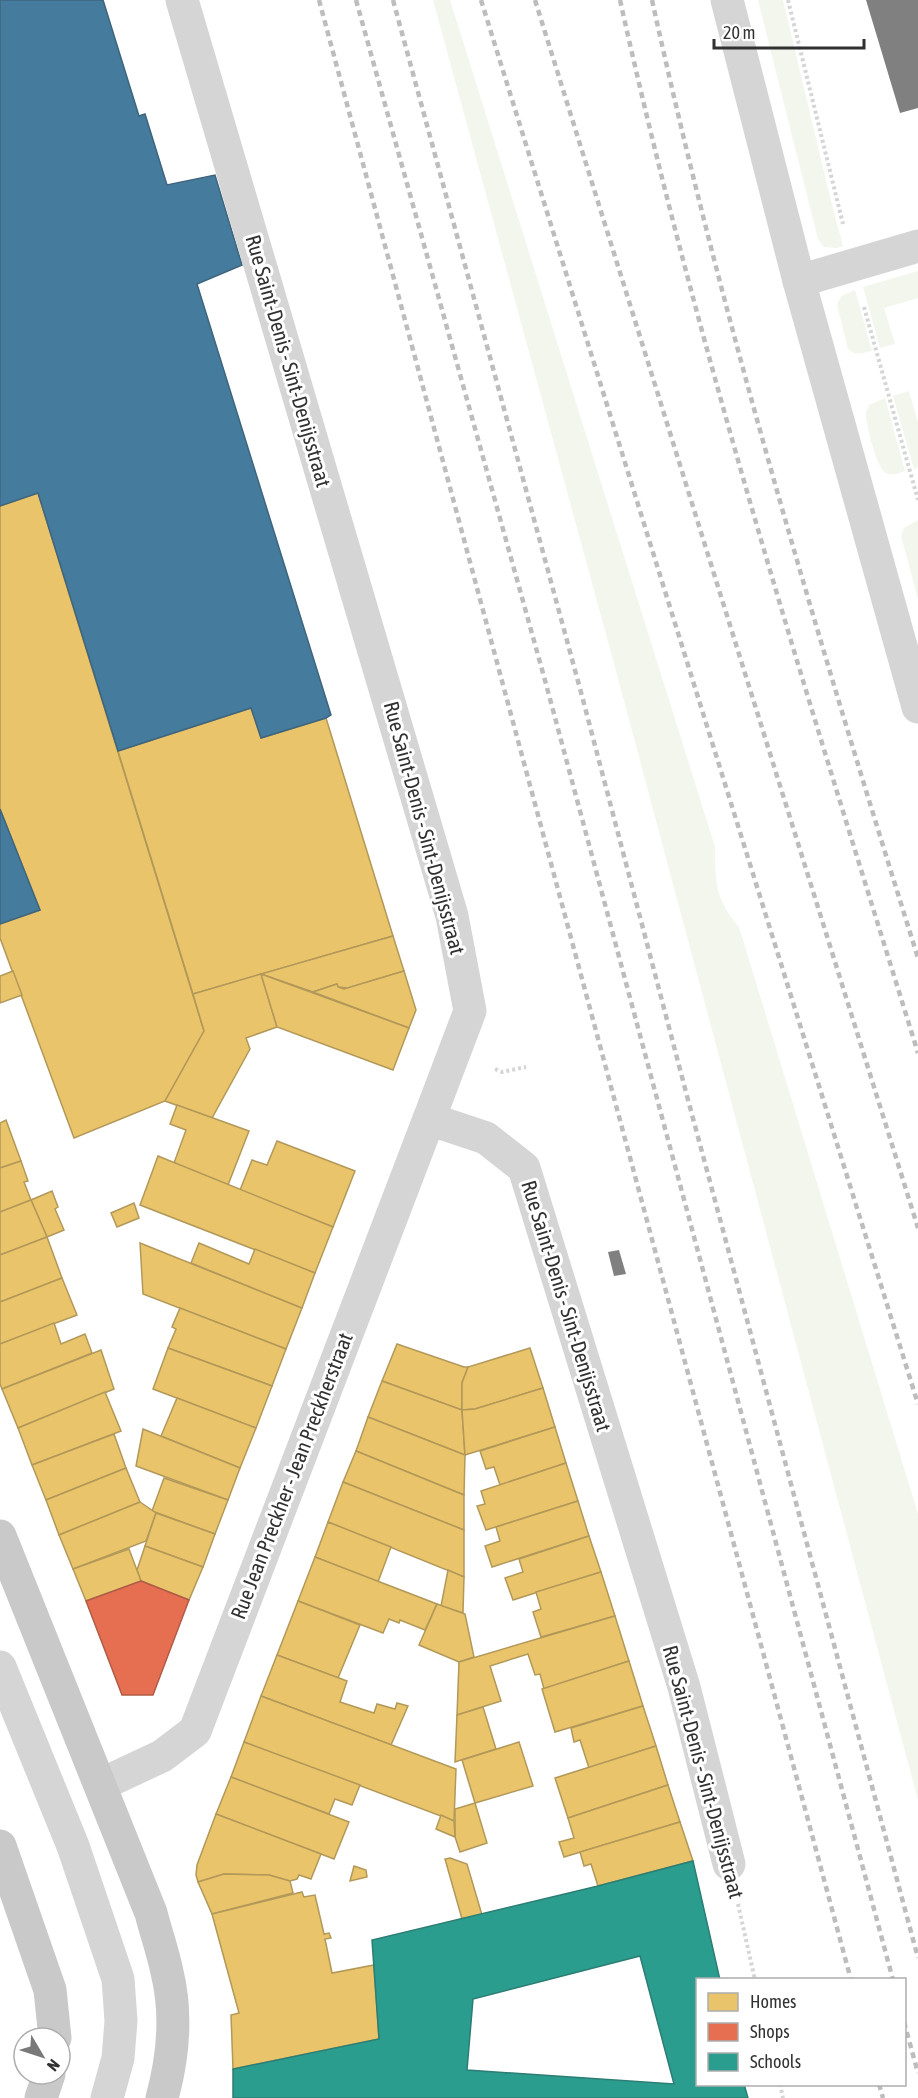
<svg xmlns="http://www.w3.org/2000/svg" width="918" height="2098" viewBox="0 0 918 2098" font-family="'Asap Condensed',sans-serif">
<rect width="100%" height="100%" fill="#fff"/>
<g fill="#f2f6ed">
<path d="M433 0H450L715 847C715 882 715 899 739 927L918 1514V1800L616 671Z"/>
<path d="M758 0H783L830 197 843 246 837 248 824 247 818 239Z"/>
<path d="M918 271V298L884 308 895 344 880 348 863 287Z"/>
<path d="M855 290 872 351C863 353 855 356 848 349L837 305 841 296Z"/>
<path d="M909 391 918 423V467L914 469 893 396Z"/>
<path d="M885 398 905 471C899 473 893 476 886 473 877 469 866 425 866 415 866 410 868 409 869 405Z"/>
<path d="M918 520V599L901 536 904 528Z"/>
</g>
<g fill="#e9c46a" stroke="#b29859" stroke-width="1.5">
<path d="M38 493 204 1031 165 1101 74 1138 0 938V924L40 910 0 809V506Z"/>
<path d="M251 708 261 738 326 718 393 936 193 994 118 751Z"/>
<path d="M393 936 404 971 348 988 338 987 337 984 313 992 261 974Z"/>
<path d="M13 971 22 995 0 1003V976Z"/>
<path d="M404 971 416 1010 409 1028 313 992 337 984 338 987 344 989Z"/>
<path d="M261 974 277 1027 246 1038 250 1049 212 1118 165 1101 204 1031 193 994Z"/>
<path d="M261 974 409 1028 393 1070 277 1027Z"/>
<path d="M177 1105 249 1131 228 1185 174 1163 186 1130 170 1124Z"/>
<path d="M6 1120 21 1161 0 1168V1123Z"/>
<path d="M277 1141 355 1171 333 1227 240 1190 252 1160 267 1165Z"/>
<path d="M158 1156 333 1227 315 1273 140 1205Z"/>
<path d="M21 1161 28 1181 24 1182 31 1200 0 1212V1168Z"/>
<path d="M52 1191 58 1207 55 1209 64 1230 47 1237 31 1200Z"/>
<path d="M31 1200 47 1237 0 1255V1212Z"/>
<path d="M134 1203 139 1218 117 1227 111 1213Z"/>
<path d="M47 1237 62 1278 0 1302V1255Z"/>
<path d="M140 1243 302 1308 286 1349 143 1294Z"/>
<path d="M199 1243 249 1264 255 1249 315 1273 302 1308 191 1263Z"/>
<path d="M62 1278 77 1315 0 1344V1302Z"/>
<path d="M180 1308 286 1349 272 1386 168 1348 176 1329 172 1327Z"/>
<path d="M54 1323 61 1344 85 1334 92 1353 2 1389 0 1384V1344Z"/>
<path d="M397 1344 464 1367H468L462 1383V1410L382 1381Z"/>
<path d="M168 1348 272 1386 256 1428 153 1389Z"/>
<path d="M530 1348 543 1388 475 1409 462 1410V1383L468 1367Z"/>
<path d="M101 1350 114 1389 18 1428 2 1389Z"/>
<path d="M382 1381 462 1410 465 1455 368 1417Z"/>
<path d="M543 1388 555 1427 465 1455 462 1410 475 1409Z"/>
<path d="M105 1392 121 1431 32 1465 18 1428Z"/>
<path d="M177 1398 256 1428 240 1468 161 1436Z"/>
<path d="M368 1417 465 1455 464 1495 356 1451Z"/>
<path d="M555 1427 566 1463 500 1485 494 1467 486 1469 480 1451Z"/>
<path d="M143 1429 240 1468 228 1500 136 1466Z"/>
<path d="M114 1434 126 1468 46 1500 32 1465Z"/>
<path d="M356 1451 464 1495V1530L343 1482Z"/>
<path d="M566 1463 578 1501 486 1530 477 1506 485 1504 481 1491Z"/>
<path d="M126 1468 140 1502 59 1535 46 1500Z"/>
<path d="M164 1478 228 1500 215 1534 152 1511Z"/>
<path d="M343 1482 464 1530V1577L328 1522Z"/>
<path d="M578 1501 589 1536 492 1567 485 1546 500 1541 496 1527Z"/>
<path d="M140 1502 156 1513 146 1541 73 1569 59 1535Z"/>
<path d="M156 1513 215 1534 203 1567 145 1546Z"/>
<path d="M328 1522 391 1547 378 1582 315 1557Z"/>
<path d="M589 1536 601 1572 513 1600 505 1578 523 1572 519 1559Z"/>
<path d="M145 1546 203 1567 189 1600 141 1581 137 1570Z"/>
<path d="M129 1549 141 1581 86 1601 73 1569Z"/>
<path d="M315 1557 437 1604 425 1630 400 1620 399 1623 389 1619 383 1633 298 1601Z"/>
<path d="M448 1570 464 1577 463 1613 441 1606Z"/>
<path d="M601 1572 615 1616 541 1637 533 1612 541 1609 536 1592Z"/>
<path d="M298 1601 360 1625 338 1678 277 1655Z"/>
<path d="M437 1604 465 1614 474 1657 459 1662 419 1645Z"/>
<path d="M615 1616 629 1661 544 1689 540 1674 535 1675 528 1654 490 1666 501 1701 457 1715 459 1662Z"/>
<path d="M277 1655 347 1681 340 1702 374 1713 377 1704 395 1709 397 1703 408 1706 391 1745 261 1696Z"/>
<path d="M629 1661 643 1706 555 1732 542 1689Z"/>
<path d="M261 1696 456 1769 454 1821 244 1742Z"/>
<path d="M643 1706 656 1746 589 1768 580 1740 574 1742 571 1728Z"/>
<path d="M483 1707 496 1749 455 1762 457 1715Z"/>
<path d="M244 1742 360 1785 352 1805 335 1799 329 1814 231 1777Z"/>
<path d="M519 1742 533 1786 475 1803 462 1760Z"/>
<path d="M656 1746 668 1785 568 1818 555 1778Z"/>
<path d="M231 1777 349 1822 334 1859 216 1814Z"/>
<path d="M668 1785 680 1822 564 1857 559 1842 574 1838 568 1818Z"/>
<path d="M475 1803 487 1843 460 1852 455 1837V1809Z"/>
<path d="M216 1814 321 1854 311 1879 299 1875 297 1879 290 1881 269 1875 224 1874 198 1882 196 1875 197 1865Z"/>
<path d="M441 1815 454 1821 455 1837 436 1829Z"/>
<path d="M680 1822 693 1861 598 1886 591 1864 584 1866 580 1852Z"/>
<path d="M450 1858 467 1864 482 1915 462 1919 445 1859Z"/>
<path d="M354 1866 366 1870 367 1877 350 1881Z"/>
<path d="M224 1874 269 1875 290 1881 293 1893 212 1914 198 1882Z"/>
<path d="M302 1892 304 1897 315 1895 324 1934 329 1933 331 1938 325 1939 332 1973 374 1965 379 2039 233 2069 231 2015 239 2013 212 1914Z"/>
</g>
<path fill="#e76f51" stroke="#b05c47" stroke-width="1.5" d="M141 1581 189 1600 153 1695H122L86 1601Z"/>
<path fill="#2a9d8f" stroke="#2c7d73" stroke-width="1.5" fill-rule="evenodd" d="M693 1861 720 1980H698V2084H744L748 2098H233V2069L379 2039 372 1940 598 1886ZM640 1956 674 2084 467 2070 473 1999Z"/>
<g fill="#457b9d" stroke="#3f657d" stroke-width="1.5">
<path d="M0 0H103L139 116 145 114 167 185 215 175 242 265 197 284 331 715 326 718 261 738 251 708 118 751 38 493 0 506Z"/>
<path d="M0 809 40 910 0 924Z"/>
</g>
<g fill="#808080">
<path d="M866 0H918V108L900 113Z"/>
<path d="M619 1250 626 1274 614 1276 608 1252Z"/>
</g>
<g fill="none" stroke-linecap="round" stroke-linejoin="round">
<g stroke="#d5d5d5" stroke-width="4" stroke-dasharray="3 3" stroke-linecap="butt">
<path d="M788 0 843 224"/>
<path d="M864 307 918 500"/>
<path d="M495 1069 502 1072 526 1067"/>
<path d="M738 1904 755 1980"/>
<path d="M780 2084 783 2098"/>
</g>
<g stroke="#d5d5d5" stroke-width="33">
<path d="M182 0 452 916 470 1011 429 1119 486 1138 524 1168 684 1687 729 1864"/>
<path d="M727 0 799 281 918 707"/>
<path d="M799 281 918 246"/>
<path d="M0 1667 73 1846 118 1979 121 2021 118 2058 107 2098"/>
<path d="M100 1785 162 1756 195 1731 429 1119"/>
</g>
<g stroke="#c9c9c9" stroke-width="33">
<path d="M0 1536 151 1913C156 1933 163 1952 167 1972 177 2013 173 2058 162 2098"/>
<path d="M0 1846 50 1990 55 2038"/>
<path d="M41 2098 49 2074"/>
</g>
<g stroke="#bdbdbd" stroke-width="4.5" stroke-dasharray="6 4.5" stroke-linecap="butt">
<path d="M319 0 851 1980"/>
<path d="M356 0 546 684 893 1980"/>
<path d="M393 0 582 696 687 1096 918 1958"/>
<path d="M481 0 918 1404"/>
<path d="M535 0 918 1228"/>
<path d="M620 0C699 357 810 705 918 1053"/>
<path d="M652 0C723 324 819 642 918 958"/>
<path d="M904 2022 918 2073"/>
<path d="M879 2084 883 2098"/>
</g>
</g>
<g text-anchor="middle" stroke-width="6" stroke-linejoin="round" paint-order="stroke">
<g font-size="21" fill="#313131" stroke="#fff">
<text transform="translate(288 361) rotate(74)" y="7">Rue Saint-Denis - Sint-Denijsstraat</text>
<text transform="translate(424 828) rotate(75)" y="7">Rue Saint-Denis - Sint-Denijsstraat</text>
<text transform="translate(566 1306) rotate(73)" y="7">Rue Saint-Denis - Sint-Denijsstraat</text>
<text transform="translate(292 1476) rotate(-69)" y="7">Rue Jean Preckher - Jean Preckherstraat</text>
<text transform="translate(703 1772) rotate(75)" y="7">Rue Saint-Denis - Sint-Denijsstraat</text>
</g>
</g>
<rect x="696" y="1978" width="210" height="108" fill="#ffffff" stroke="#adadad" stroke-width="1.5"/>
<rect x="708" y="1993" width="30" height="18" fill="#e9c46a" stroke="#adadad" stroke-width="1.5"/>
<text x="750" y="2008" font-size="18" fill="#313131">Homes</text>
<rect x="708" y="2023" width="30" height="18" fill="#e76f51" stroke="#adadad" stroke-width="1.5"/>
<text x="750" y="2038" font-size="18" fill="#313131">Shops</text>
<rect x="708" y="2053" width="30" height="18" fill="#2a9d8f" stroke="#adadad" stroke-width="1.5"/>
<text x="750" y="2068" font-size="18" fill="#313131">Schools</text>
<g transform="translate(42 2056) rotate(129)"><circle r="28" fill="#ffffff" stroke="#adadad" stroke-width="1.5"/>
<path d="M0-4.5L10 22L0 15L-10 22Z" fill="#797979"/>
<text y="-9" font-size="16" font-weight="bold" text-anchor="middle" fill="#313131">N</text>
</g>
<path d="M714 39v9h150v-9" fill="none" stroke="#313131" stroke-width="3"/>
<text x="723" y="39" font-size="18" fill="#313131" stroke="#ffffff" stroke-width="4.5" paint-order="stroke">20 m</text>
</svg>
